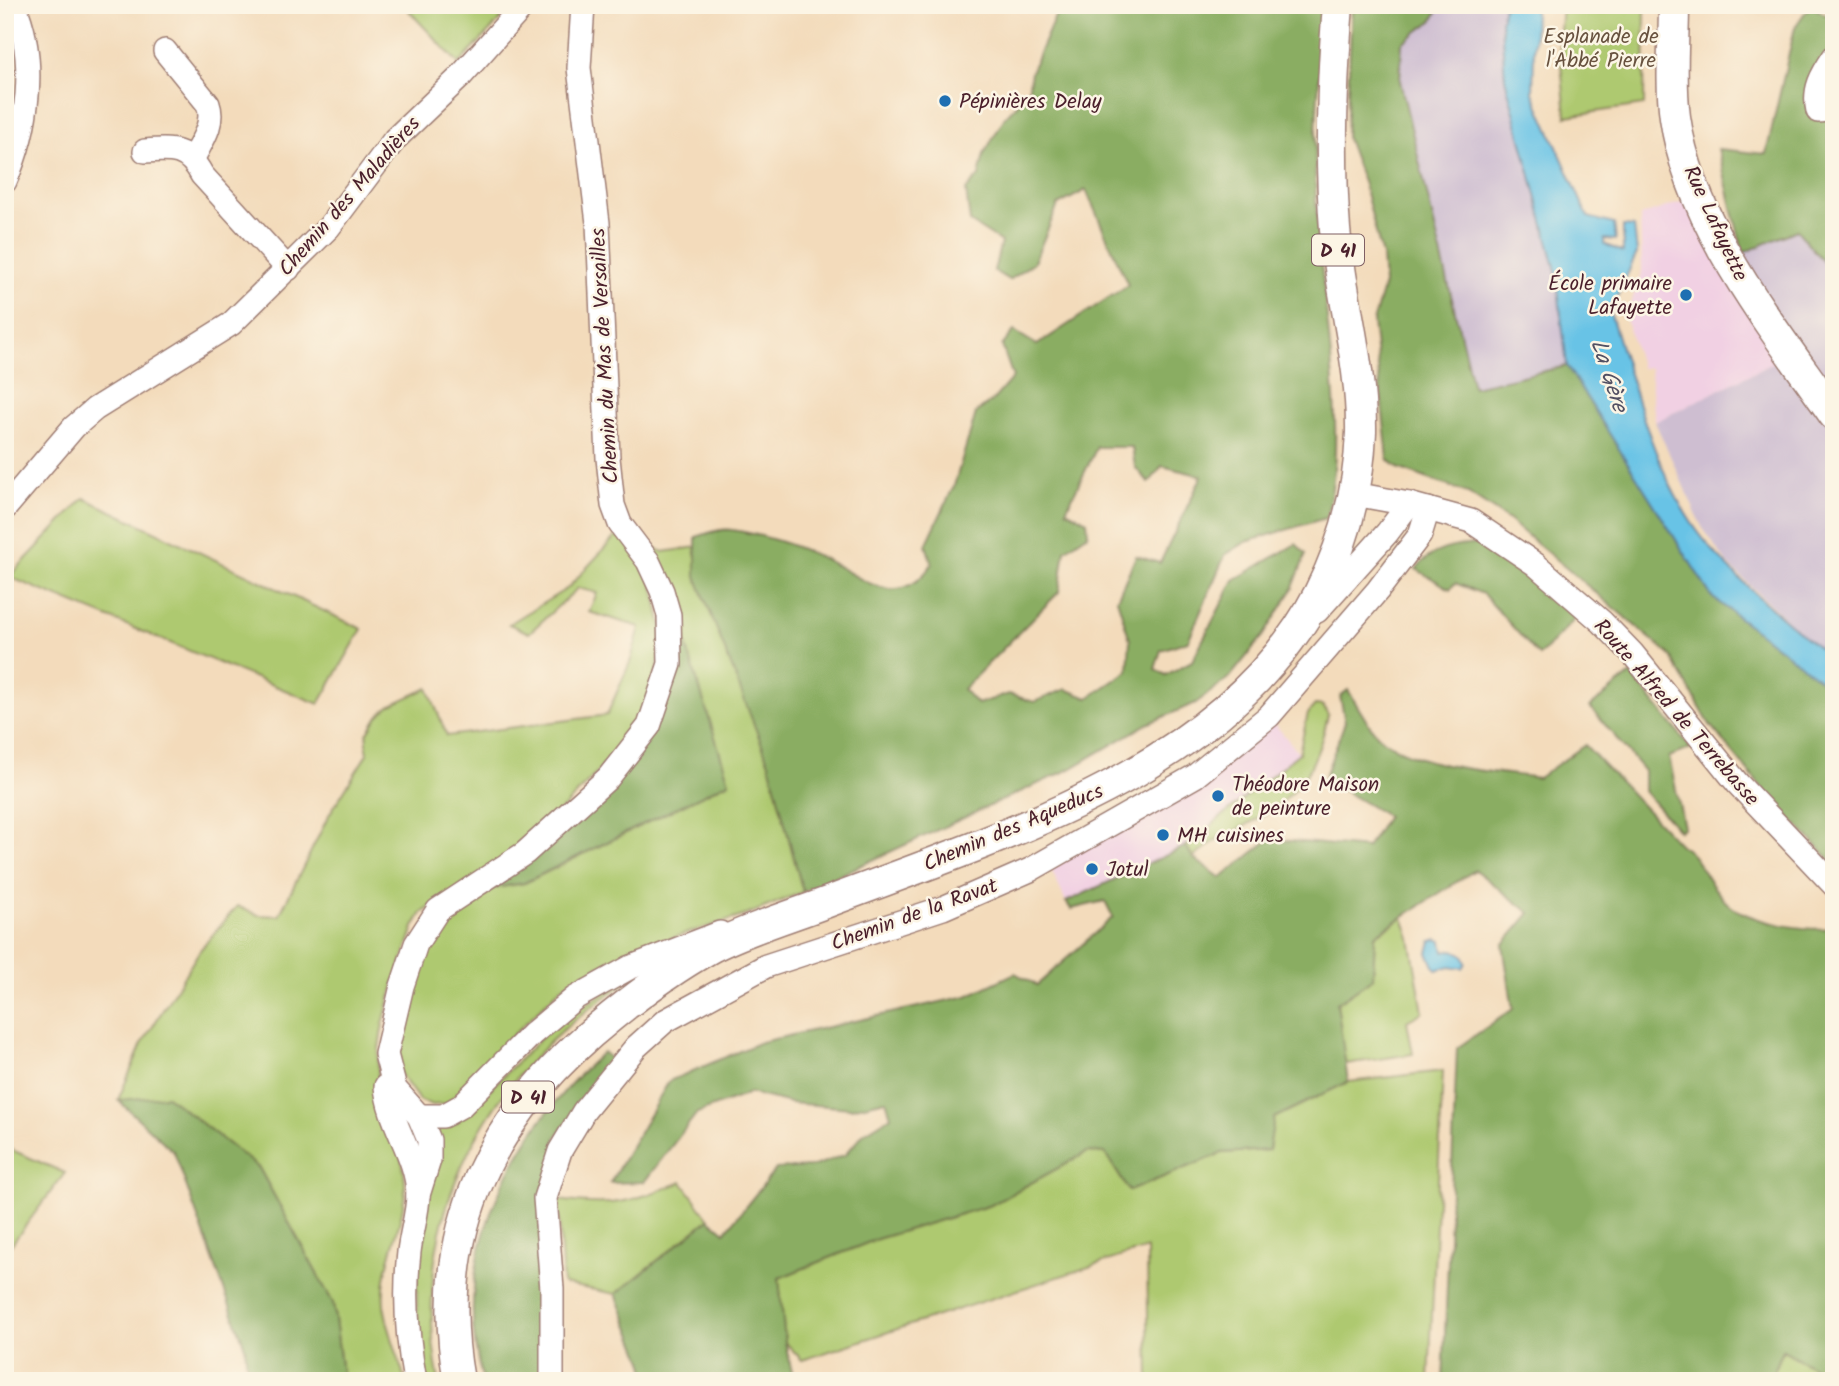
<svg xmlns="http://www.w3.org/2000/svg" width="1839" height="1386" viewBox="0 0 1839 1386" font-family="Kalam,sans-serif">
<rect width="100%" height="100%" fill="#fcf5e5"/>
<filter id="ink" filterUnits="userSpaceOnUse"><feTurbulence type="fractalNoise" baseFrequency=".0143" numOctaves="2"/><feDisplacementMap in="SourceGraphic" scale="14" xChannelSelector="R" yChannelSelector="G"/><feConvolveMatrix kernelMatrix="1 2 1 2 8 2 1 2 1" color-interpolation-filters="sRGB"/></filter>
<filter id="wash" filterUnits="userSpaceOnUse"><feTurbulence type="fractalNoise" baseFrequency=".00686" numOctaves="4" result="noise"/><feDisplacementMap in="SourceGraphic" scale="28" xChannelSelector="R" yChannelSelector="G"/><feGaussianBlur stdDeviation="1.57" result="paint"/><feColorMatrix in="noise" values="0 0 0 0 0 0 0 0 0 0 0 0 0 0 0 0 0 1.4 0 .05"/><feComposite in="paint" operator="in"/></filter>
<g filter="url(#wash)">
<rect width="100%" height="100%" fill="#f3dbbb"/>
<g fill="#f1d0e3">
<path d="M1687 200 1781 359 1655 422 1650 368H1641L1626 319 1642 270 1640 216Z"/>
<path d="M1273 722 1299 753 1186 846 1066 902 1051 869Z"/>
</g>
<g fill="#cebed1">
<path d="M1440 5H1504L1501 22 1505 78 1556 271 1567 366 1473 388 1400 81 1402 43 1433 20Z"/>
<path d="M1797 230 1834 275V659L1804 637 1727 563 1702 527 1655 422 1781 359 1719 269 1743 253Z"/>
</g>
<g fill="#aec96f" stroke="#7c744d" stroke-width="2">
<path d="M411 5H514L459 64 409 11Z"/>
<path d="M1562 5H1645L1644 105 1566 116 1559 43Z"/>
<path d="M84 498 362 629 319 704 9 577Z"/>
<path d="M615 537 623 538 651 575 665 640 641 726 537 836 422 913 414 927C395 985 366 1046 383 1108 390 1133 405 1156 405 1184 406 1223 380 1266 384 1304 387 1329 399 1356 405 1381H343L333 1303 259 1168 118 1100 142 1044 200 950 237 906 258 915 279 916 329 815 367 754V734L378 716 389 706 428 688 447 736 607 715 631 660 640 627 589 612 597 593 578 588 529 633 509 624 568 588Z"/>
<path d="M651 546 663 552 697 547 695 554 769 763 803 892 746 915 653 944 611 960 562 987 503 1045 469 1086 446 1104 432 1105 419 1100 398 1071 396 1043 422 948 446 914 483 890 525 883 729 782Z"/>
<path d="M1315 705 1323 706 1328 715C1313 784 1290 802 1230 834L1225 833 1193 858 1186 846 1299 753 1308 713Z"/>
<path d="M1403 917 1410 938 1423 1012 1407 1021 1413 1054 1345 1064 1337 1003 1373 978 1375 936Z"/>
<path d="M625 980 627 983C487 1069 406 1217 439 1381H423C417 1326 413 1286 422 1231 427 1195 439 1161 437 1125L457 1122 556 1023Z"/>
<path d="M1443 1071 1429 1381H1149L1147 1248 802 1360 785 1342 779 1278 877 1239 991 1205 1087 1152 1105 1153 1129 1191 1222 1153 1269 1150 1273 1118 1348 1082Z"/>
<path d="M5 1147 65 1173 5 1253Z"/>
<path d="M682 1182 709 1219 616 1294 563 1284 558 1200C617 1208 628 1202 682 1182Z"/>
<path d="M1783 1350 1834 1379V1381H1770Z"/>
</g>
<g fill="#8aad62" stroke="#6a6646" stroke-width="2" fill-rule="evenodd">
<path d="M1060 5H1325C1320 70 1313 136 1316 201 1320 294 1350 431 1326 518L1246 542 1225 555 1188 641 1161 650 1155 669 1166 675 1192 661 1234 580 1296 544 1306 554 1292 590 1264 635 1230 677 1196 703 1147 724 1070 769 803 892 769 763 696 576V537C707 534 720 528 732 530 760 534 795 545 820 557 859 574 897 616 932 564L926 545 954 486 976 413 994 399 1013 377 1002 346 1014 331 1037 345 1128 285 1086 190 1058 205 1034 262 1009 280 994 271 1001 242 970 222 966 190 979 176 984 154 1005 117 1028 93 1031 72ZM1097 447H1132L1135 467 1149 483 1162 466 1202 476 1160 563 1136 556 1117 599 1130 640 1128 671 1088 698 1066 689 1034 702 1009 694 977 704 963 689 1059 592 1065 550 1088 534 1087 521 1066 510Z"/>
<path d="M1352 5H1440L1433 20 1402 43 1400 81 1473 387 1567 366 1712 597 1834 690V863L1772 800 1710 725 1670 655 1510 521 1468 493 1398 468 1388 459 1373 322 1384 284 1382 256 1364 185 1346 136Z"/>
<path d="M1810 5 1834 20V46L1814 78 1834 115 1829 141 1834 154V275L1797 230 1743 253 1718 149 1766 154 1795 27Z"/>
<path d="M1479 544 1506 554 1576 618 1539 656 1483 594 1455 583 1450 589 1416 569C1431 549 1455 545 1479 544Z"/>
<path d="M679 622 729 782 524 883 483 890 638 758Z"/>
<path d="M1631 674 1691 748 1669 757 1684 827 1679 831 1644 791V771L1590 707Z"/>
<path d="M1348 690C1356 703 1364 719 1374 731 1405 768 1493 771 1538 778L1585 745 1680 845C1696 854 1700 868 1710 882 1718 892 1726 905 1737 910 1763 924 1805 931 1834 928V1379L1783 1350 1770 1381H1443L1457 1048 1513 1009 1503 945 1530 913 1475 870 1375 935 1373 978 1337 1003 1348 1082 1274 1118 1269 1150 1222 1153 1129 1191 1105 1153 1087 1152 991 1205 877 1239 779 1278 785 1342 794 1381H648L644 1363 616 1294 709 1219 725 1232 776 1169 811 1167 845 1155 864 1133 891 1116 886 1100 851 1108 790 1103 750 1093 697 1113 644 1182 610 1183 669 1081 761 1042 967 996 1015 973 1037 985 1113 917 1105 901 1071 909 1066 902 1186 846 1193 858 1221 878 1270 839 1367 848 1387 816 1324 779 1345 722 1340 696Z"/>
<path d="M603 1052 612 1060 556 1138 541 1286 545 1381H483C447 1257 513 1133 603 1052Z"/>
<path d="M167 1096 259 1168 333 1303 343 1381H248L245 1347 174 1152 118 1100Z"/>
</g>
<g fill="#68c3e6" stroke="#597188" stroke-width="2">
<path d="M1504 5H1535L1533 93 1588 217 1614 224 1616 240 1604 239V244L1623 252V226L1634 227 1637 253 1610 312C1631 379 1653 464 1691 522 1720 566 1791 628 1834 659V690L1712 597 1567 366 1556 271 1505 78 1501 22Z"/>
<path d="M1437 939 1442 941 1444 952 1454 950 1463 955 1466 963 1463 968 1450 966 1436 970 1428 953 1431 941Z"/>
</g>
</g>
<g filter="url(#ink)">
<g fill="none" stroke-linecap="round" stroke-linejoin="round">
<defs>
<g id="minor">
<path d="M165 51 208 104C215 123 202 141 193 158"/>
<path d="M1834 57C1822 75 1813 89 1818 111L1834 109"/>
<path d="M145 151C173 149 188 148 202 175L288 269"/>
<path d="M5 181C28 129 38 60 14 5"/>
<path d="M1354 494 1409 504 1471 521 1535 564 1602 622 1632 653 1738 784 1834 885"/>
<path d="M5 508 74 427 95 409 231 324 329 227 395 139 459 78 524 5"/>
<path d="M1317 611 1387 533 1409 504"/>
<path d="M386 1086C389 1124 417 1155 418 1194 418 1213 411 1233 409 1252 404 1296 407 1338 415 1381"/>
<path d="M419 1116H443L461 1106 532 1034 575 998 629 968 720 933"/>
<path d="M418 1195 429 1160V1140L419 1116 395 1089 386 1054 402 986 416 944 438 910 525 853 608 778 649 726 670 664 669 615 662 591 648 561 620 524 613 505 608 458 598 223 579 68 583 5"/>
<path d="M552 1381V1289L545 1198 560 1151 584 1111 636 1047 665 1021 766 966 943 908 1030 870 1195 776 1269 716 1378 590 1420 535 1428 509"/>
</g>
<g id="major">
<path d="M1674 5C1674 42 1670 81 1675 117 1690 226 1773 327 1834 415"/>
<path d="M459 1381C431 1227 494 1110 612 1016 644 990 676 967 712 947 747 929 788 917 825 903 998 837 1228 770 1319 593 1344 544 1359 488 1361 432 1362 365 1341 296 1335 229 1329 154 1332 80 1338 5"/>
</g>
</defs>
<use href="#minor" stroke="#9e7d73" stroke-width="26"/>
<use href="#major" stroke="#9e7d73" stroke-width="33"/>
<use href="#minor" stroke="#fff" stroke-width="23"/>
<use href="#major" stroke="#fff" stroke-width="30"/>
</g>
</g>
<g fill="#1f6fb2" stroke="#fcf5e5" stroke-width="2.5">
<circle cx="945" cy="101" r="7"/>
<circle cx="1686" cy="295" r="7"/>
<circle cx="1218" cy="796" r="7"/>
<circle cx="1163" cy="835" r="7"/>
<circle cx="1092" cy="869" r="7"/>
</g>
<g text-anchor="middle" stroke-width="5" stroke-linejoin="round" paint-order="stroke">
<g fill="#fcf5e5" stroke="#7f5f63" stroke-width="2">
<rect x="1312" y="234.5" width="52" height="31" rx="5"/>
<rect x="502" y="1081.5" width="52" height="31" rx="5"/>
</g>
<g font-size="19" font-weight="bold" fill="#4a1f2b">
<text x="1338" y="257">D 41</text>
<text x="528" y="1104">D 41</text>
</g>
<g font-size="21" fill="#68523f" stroke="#fcf5e5">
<text x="1601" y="43">Esplanade de<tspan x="1601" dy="24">l'Abbé Pierre</tspan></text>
</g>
<g font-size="21" fill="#4a1f2b" stroke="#fcf5e5" text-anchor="start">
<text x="959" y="108">Pépinières Delay</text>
<text x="1672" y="290" text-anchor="end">École primaire<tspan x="1672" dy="24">Lafayette</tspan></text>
<text x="1232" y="791">Théodore Maison<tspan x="1232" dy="24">de peinture</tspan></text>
<text x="1177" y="842">MH cuisines</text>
<text x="1106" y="876">Jotul</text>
</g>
<g font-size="21" fill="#4a1f2b" stroke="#fcf5e5">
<text transform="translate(349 196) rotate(-49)" y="7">Chemin des Maladières</text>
<text transform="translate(1716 223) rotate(65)" y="7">Rue Lafayette</text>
<text transform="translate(604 356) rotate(-93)" y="7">Chemin du Mas de Versailles</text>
<text transform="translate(1677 712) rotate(49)" y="7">Route Alfred de Terrebasse</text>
<text transform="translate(1013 827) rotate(-23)" y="7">Chemin des Aqueducs</text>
<text transform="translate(914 914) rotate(-20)" y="7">Chemin de la Ravat</text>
</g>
<g font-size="23" font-style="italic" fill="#535063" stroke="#fcf5e5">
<text transform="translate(1610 375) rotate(72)" y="8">La Gère</text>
</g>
</g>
<rect width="1839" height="1386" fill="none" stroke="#fcf5e5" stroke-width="28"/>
</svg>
